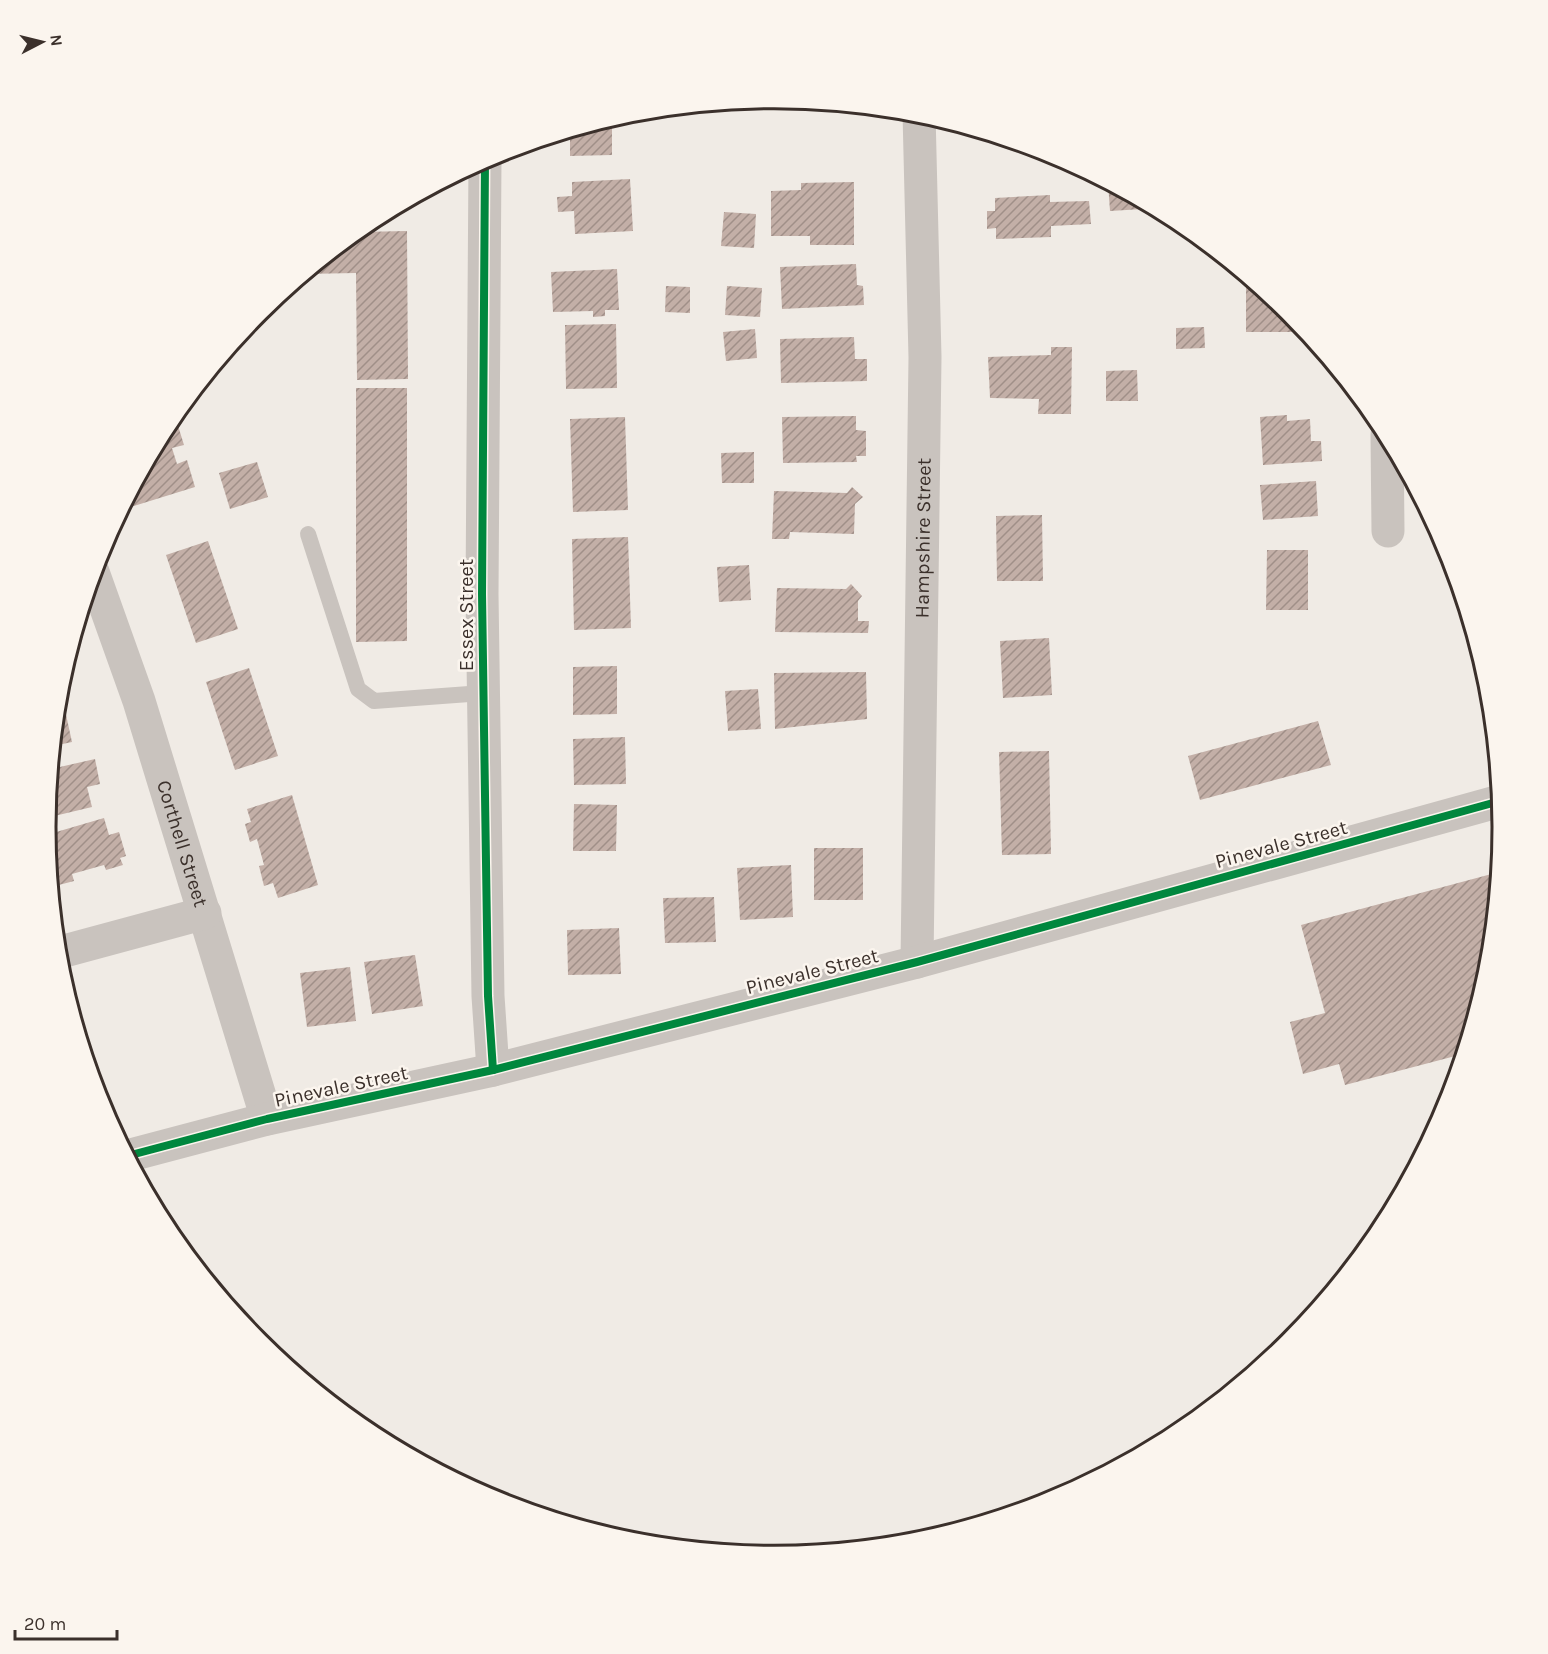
<svg xmlns="http://www.w3.org/2000/svg" width="1548" height="1654" viewBox="0 0 1548 1654" font-family="Karla,sans-serif">
<defs>
<pattern id="building-hatch" width="6" height="6" patternUnits="userSpaceOnUse" patternTransform="scale(1.5)"><rect width="6" height="6" fill="#c3afa7"/><path d="M-1 1l2-2M0 6l6-6M5 7l2-2" fill="none" stroke="#a08f88"/></pattern>
</defs>
<rect width="100%" height="100%" fill="#f0ebe5"/>
<g fill="url(#building-hatch)">
<path d="M612 118V155L570 156V131Z"/>
<path d="M630 179 633 231 575 234 574 211 558 212 557 197 572 196V182Z"/>
<path d="M854 182V245H810V236H771V191L801 190V183Z"/>
<path d="M1108 183 1142 201 1143 209 1110 211Z"/>
<path d="M1050 195V202L1089 201 1091 224 1051 226V237L996 239V228L987 229V211H995V198Z"/>
<path d="M724 212 756 214 754 248 721 246Z"/>
<path d="M359 229V232L407 231 408 379 357 380 356 273 305 274Z"/>
<path d="M856 264 857 285 863 286 864 305 782 309 780 267Z"/>
<path d="M617 269 619 310H605V316L593 317V311L553 312 551 272Z"/>
<path d="M666 286 690 287V313L665 312Z"/>
<path d="M727 286 762 288 760 317 725 315Z"/>
<path d="M1246 288H1261L1290 312 1306 332H1246Z"/>
<path d="M616 324 617 388 566 389 565 325Z"/>
<path d="M1204 327 1205 348 1176 349V328Z"/>
<path d="M755 329 757 358 726 361 723 332Z"/>
<path d="M854 337 855 359H867V381L781 383 780 339Z"/>
<path d="M1051 347H1072L1071 414H1038L1039 399 990 398 988 357 1051 355Z"/>
<path d="M1137 370 1138 401H1106V371Z"/>
<path d="M356 388H407V641L356 642Z"/>
<path d="M1287 415V421L1310 419 1311 441H1321L1322 461 1263 465 1260 417Z"/>
<path d="M175 416 184 445 172 448 177 464 187 460 195 487 121 510 168 422Z"/>
<path d="M856 416V430L866 431V456H856L857 462 783 463 782 417Z"/>
<path d="M625 417 628 510 573 512 570 419Z"/>
<path d="M754 452V483H722L721 453Z"/>
<path d="M257 462 268 497 230 509 219 473Z"/>
<path d="M1316 481 1318 516 1263 520 1260 485Z"/>
<path d="M852 487 863 497 855 504 854 534 790 532 789 539H772L774 491 847 493Z"/>
<path d="M1042 515 1043 581H997L996 516Z"/>
<path d="M628 537 631 628 574 630 572 539Z"/>
<path d="M208 541 238 629 196 643 166 555Z"/>
<path d="M1267 550H1308V610H1266Z"/>
<path d="M749 565 751 600 719 602 717 567Z"/>
<path d="M851 584 862 596 858 601V621H869L868 633 775 632 777 588 846 589Z"/>
<path d="M1049 638 1052 695 1003 698 1000 641Z"/>
<path d="M617 666V714L573 715V667Z"/>
<path d="M249 668 278 756 235 770 206 682Z"/>
<path d="M866 672 867 719 775 729 774 673Z"/>
<path d="M758 689 761 729 728 731 725 691Z"/>
<path d="M63 701 72 742 53 746 57 703Z"/>
<path d="M1318 721 1331 765 1200 800 1188 756Z"/>
<path d="M625 737 626 784 574 785 573 739Z"/>
<path d="M1049 751 1051 854 1002 855 999 752Z"/>
<path d="M95 759 100 784 87 787 92 807 46 818 51 769Z"/>
<path d="M292 795 318 885 278 898 273 883 264 886 259 866 264 865 257 839 250 842 245 824 251 822 247 809Z"/>
<path d="M574 804 617 805 616 851H573Z"/>
<path d="M104 818 109 835 119 832 126 856 120 858 123 865 106 870 104 865 72 874 74 881 55 886 49 867 46 835Z"/>
<rect x="814" y="848" width="49" height="52"/>
<path d="M791 865 793 917 740 920 737 868Z"/>
<path d="M1499 872 1489 970 1463 1054 1345 1085 1339 1064 1303 1074 1290 1022 1325 1013 1301 925Z"/>
<path d="M714 897 716 942 665 943 663 898Z"/>
<path d="M619 928 621 974 568 975 567 930Z"/>
<path d="M415 955 423 1006 372 1014 364 962Z"/>
<path d="M350 967 356 1021 307 1027 300 973Z"/>
</g>
<g fill="none" stroke-linecap="round" stroke-linejoin="round">
<path stroke="#c9c3be" stroke-width="16" d="M308 534 358 689 374 701 483 693"/>
<g stroke="#c9c3be" stroke-width="33">
<path d="M485 159 482 594 488 996 493 1070"/>
<path d="M1387 435 1388 531"/>
<path id="s1" d="M93 572 139 701 267 1119"/>
<path d="M57 953 205 913"/>
<path id="s2" d="M917 962 925 357 919 113"/>
</g>
<path stroke="#c9c3be" stroke-width="33" d="M127 1156 267 1119 493 1070 917 962 1500 801"/>
<defs>
<g id="cycleway">
<path d="M485 159 482 594 488 996 493 1070"/>
<path d="M127 1156 267 1119 493 1070 917 962 1500 801"/>
</g>
</defs>
<use href="#cycleway" stroke="#fbf5ee" stroke-width="11"/>
<use href="#cycleway" stroke="#00873e" stroke-width="8"/>
</g>
<g text-anchor="middle" stroke-width="5" stroke-linejoin="round" paint-order="stroke">
<g font-size="20" fill="#3b302b" stroke="#fbf5ee">
<text dy="7" stroke="none"><textPath href="#s2" startOffset="424">Hampshire Street</textPath></text>
<text transform="translate(466 615) rotate(-90)" y="7">Essex Street</text>
<text dy="7" stroke="none"><textPath href="#s1" startOffset="286">Corthell Street</textPath></text>
<text transform="translate(1281 844) rotate(-15)" y="7">Pinevale Street</text>
<text transform="translate(812 971) rotate(-14)" y="7">Pinevale Street</text>
<text transform="translate(341 1086) rotate(-12)" y="7">Pinevale Street</text>
</g>
</g>
<path d="M0 0H1548V1654H0ZM56 827a718 718 0 1 1 1436 0a718 718 0 1 1-1436 0Z" fill="#fbf5ee" fill-rule="evenodd"/>
<path fill="none" stroke="#3b302b" stroke-width="3" d="M56 827a718 718 0 1 1 1436 0a718 718 0 1 1-1436 0Z"/>
<g transform="translate(42 42) rotate(83)" stroke="#fbf5ee" stroke-width="4.5" paint-order="stroke">
<path d="M0-4.5L10 22L0 15L-10 22Z" fill="#3b302b"/>
<text y="-9" font-size="16" font-weight="bold" text-anchor="middle" fill="#3b302b">N</text>
</g>
<path d="M15 1630v9h102v-9" fill="none" stroke="#3b302b" stroke-width="3"/>
<text x="24" y="1630" font-size="18" fill="#3b302b" stroke="#fbf5ee" stroke-width="4.5" paint-order="stroke">20 m</text>
</svg>
